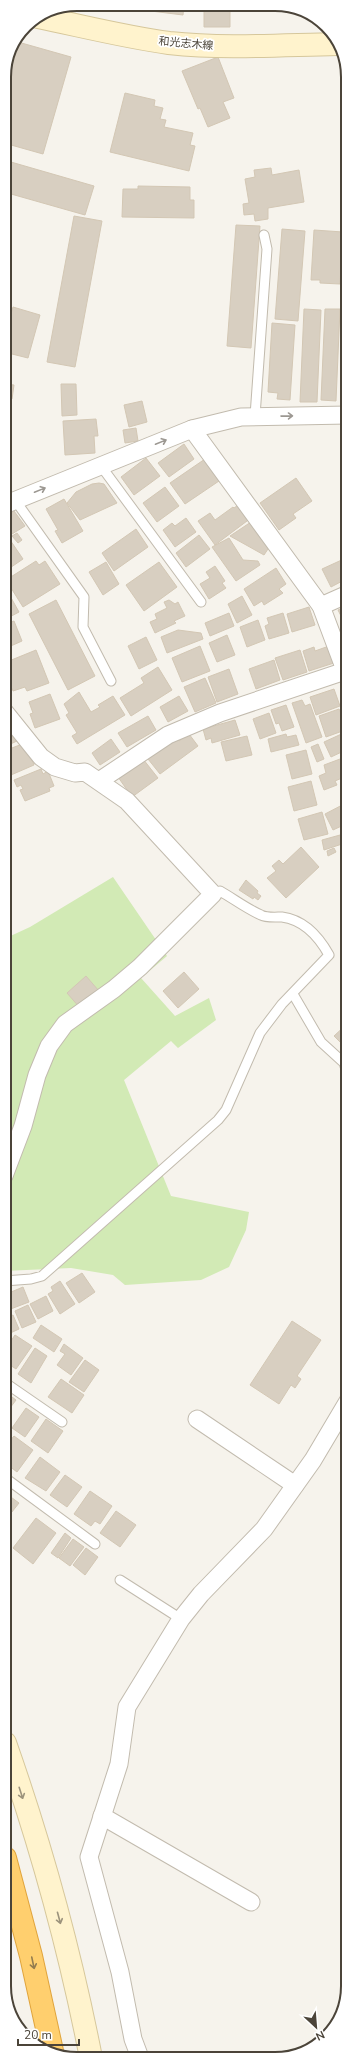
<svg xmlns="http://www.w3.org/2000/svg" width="352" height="2063" viewBox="0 0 352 2063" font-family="'Nunito Sans','Noto Sans JP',sans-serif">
<rect width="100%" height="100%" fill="#f6f3ec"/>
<path fill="#d2eab5" d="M113 877 167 956 141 978 175 1016 209 998 216 1020 178 1048 171 1041 124 1080 171 1196 249 1212 246 1230 229 1267 201 1280 125 1285 113 1275 71 1268 4 1271V939L30 927Z"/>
<g fill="#d8cfc1" stroke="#d3c7b4">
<path d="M77 4H99L96 11Z"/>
<path d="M152 5H184L183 15 151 11Z"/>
<path d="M204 5 230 6V27H204Z"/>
<path d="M18 42 71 57 43 154 4 143V72Z"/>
<path d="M218 57 234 98 223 102 230 118 208 127 200 108 198 109 182 71Z"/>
<path d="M125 93 155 100 154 106 163 108 160 119 166 120 164 127 193 133 190 145 195 146 189 171 110 152Z"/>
<path d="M4 160 94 186 85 215 4 192Z"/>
<path d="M271 168 272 175 299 170 304 202 268 208V219L255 221 254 214 244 215 243 204 249 203 245 179 255 177 254 170Z"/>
<path d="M138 186 190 187V200H194V218L122 217 123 189H138Z"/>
<path d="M74 216 102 221 75 367 47 362Z"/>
<path d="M236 225 260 226 251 348 227 346Z"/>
<path d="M282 229 305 231 298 321 275 319Z"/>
<path d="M314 230 343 232 340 284 320 283V280H311Z"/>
<path d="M13 307 40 315 28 358 4 352V337Z"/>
<path d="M304 309 321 310 317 402H300Z"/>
<path d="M325 309H340L336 401 321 400Z"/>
<path d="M272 323 295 325 290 400 277 399 278 393 268 392Z"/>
<path d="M4 374H7L5 384 14 385 12 399 4 398Z"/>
<path d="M61 384H76L77 415 62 416Z"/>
<path d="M142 401 147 422 129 427 124 405Z"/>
<path d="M96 419 98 436H94L95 453 65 455 63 421Z"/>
<path d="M136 428 138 441 125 443 123 430Z"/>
<path d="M184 444 194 459 169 477 158 463Z"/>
<path d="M146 458 160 476 134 495 121 477Z"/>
<path d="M205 459 219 481 185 504 170 483Z"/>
<path d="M296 478 312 501 293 514 296 518 279 530 260 503Z"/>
<path d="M99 483 104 484 117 503 80 520 67 503 76 492 92 484Z"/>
<path d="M165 487 179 506 157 522 143 503Z"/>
<path d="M64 499 83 531 62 543 55 531 58 530 46 509Z"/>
<path d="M241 503 251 518 215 545 198 521 210 513 215 520 233 507 234 508Z"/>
<path d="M14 511 25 526 12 534 4 523V517Z"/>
<path d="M186 518 196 532 175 547 163 530 172 523 175 526Z"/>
<path d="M254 520 270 546 264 555 230 536Z"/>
<path d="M136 529 148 547 114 571 102 553Z"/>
<path d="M4 531 23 559 4 572Z"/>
<path d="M17 533 22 540 18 543 12 536Z"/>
<path d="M199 535 210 549 186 567 176 553Z"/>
<path d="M229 538 243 560 258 561 260 565 236 581 212 547Z"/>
<path d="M348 554V578L331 587 322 569 346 558 345 555Z"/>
<path d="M36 561 39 565 45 561 60 584 23 607 6 580Z"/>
<path d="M106 562 119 584 103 595 89 572Z"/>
<path d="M159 562 177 587 144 611 126 585Z"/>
<path d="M215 566 225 581 222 583 226 588 209 599 200 584 210 578 206 572Z"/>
<path d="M276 568 286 584 279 589 283 593 264 605 262 601 254 606 244 589Z"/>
<path d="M4 585 19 612 4 620Z"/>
<path d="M242 596 252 615 237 623 228 604Z"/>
<path d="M56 600 95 676 68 690 29 614Z"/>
<path d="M169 600 175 604 178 602 185 616 174 621 176 623 155 633 150 622 157 619 155 614 167 608 164 602Z"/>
<path d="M348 606V630L338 610Z"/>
<path d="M309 607 315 625 292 632 287 614Z"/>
<path d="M229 613 234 626 210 636 205 623Z"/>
<path d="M283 613 289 633 269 639 265 626 269 624 267 618Z"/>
<path d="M258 620 265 640 247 647 240 627Z"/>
<path d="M14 621 22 641 4 649V625Z"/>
<path d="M178 630 201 633 203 639 167 653 161 637Z"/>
<path d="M227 635 235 655 217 662 209 643Z"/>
<path d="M146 637 157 660 139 669 128 646Z"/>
<path d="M200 646 210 671 182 682 172 658Z"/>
<path d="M329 646 334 663 309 671 303 651 314 647 315 651Z"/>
<path d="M36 650 49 683 27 691 25 687 13 691 12 688 6 691 4 663Z"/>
<path d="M300 650 307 672 283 680 275 658Z"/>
<path d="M274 660 280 680 256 689 249 669Z"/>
<path d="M158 667 172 690 131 716 120 698 144 683 141 678Z"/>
<path d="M229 669 238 694 217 702 208 677Z"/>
<path d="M205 678 216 703 195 712 184 687Z"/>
<path d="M334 689 340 706 316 715 310 697Z"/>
<path d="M79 692 91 712 100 707 98 705 113 696 125 715 77 744 72 736 77 733 66 715 69 713 64 704Z"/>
<path d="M50 694 60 719 35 728 30 714 33 713 29 702Z"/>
<path d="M179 696 188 711 168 722 160 707Z"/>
<path d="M302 700 305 706 310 704 322 737 306 743 292 703Z"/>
<path d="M286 705 294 727 282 731 279 723 276 724 271 710Z"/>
<path d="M339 709 341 713 348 711V729L326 737 319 716Z"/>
<path d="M269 713 276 733 260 739 253 719Z"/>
<path d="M148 716 156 730 127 747 118 733Z"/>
<path d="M235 720 240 735 212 743 211 738 206 740 203 729Z"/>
<path d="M9 726 17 741 4 747V728Z"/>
<path d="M348 731V749L331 757 324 742Z"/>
<path d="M189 734 198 746 160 774 148 759 176 738 179 741Z"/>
<path d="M286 734 287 737 296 735 299 745 271 752 268 739Z"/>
<path d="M247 736 252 755 226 761 221 742Z"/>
<path d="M111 739 120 752 100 765 92 753Z"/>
<path d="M25 743 34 765 4 778V751Z"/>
<path d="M318 744 324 759 317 762 311 747Z"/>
<path d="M306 750 312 774 292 779 286 755Z"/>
<path d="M348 756V781L343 783 342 778 335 781 337 785 324 790 319 776 326 773 324 765Z"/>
<path d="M143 759 158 778 132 797 118 777Z"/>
<path d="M41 769 43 774 48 771 54 786 49 788 50 791 25 801 20 790 23 789 21 785 17 787 14 780Z"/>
<path d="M311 781 317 805 294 811 288 787Z"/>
<path d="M348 802V823L333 830 325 814Z"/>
<path d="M322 812 328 834 304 840 298 819Z"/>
<path d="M340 835 342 844 324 850 322 840Z"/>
<path d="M301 847 319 867 286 898 267 878 276 871 272 866 279 860 283 864Z"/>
<path d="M334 848 336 852 328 856 327 851Z"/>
<path d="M246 880 258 891 257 893 261 896 258 900 254 897 253 899 239 890Z"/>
<path d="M184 972 199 989 178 1008 163 991Z"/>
<path d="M86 976 99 991 80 1008 67 993Z"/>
<path d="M348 1023V1050L334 1036Z"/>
<path d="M82 1273 95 1292 79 1303 66 1283Z"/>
<path d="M60 1281 75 1304 60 1314 48 1294 53 1291 51 1287Z"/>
<path d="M23 1287 29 1302 8 1310 4 1301V1295Z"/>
<path d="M46 1296 53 1311 38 1319 30 1304Z"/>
<path d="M28 1305 36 1322 22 1328 15 1311Z"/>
<path d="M13 1315 19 1329 6 1335 4 1319Z"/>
<path d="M292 1321 321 1340 297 1376 301 1379 295 1388 291 1385 279 1404 250 1385Z"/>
<path d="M41 1325 62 1339 54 1352 33 1338Z"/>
<path d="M15 1335 32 1346 16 1369 4 1361V1351Z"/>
<path d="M64 1344 83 1358 71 1375 57 1365 65 1354 60 1351Z"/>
<path d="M35 1348 47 1356 31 1383 18 1374Z"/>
<path d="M85 1360 99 1370 84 1392 69 1382Z"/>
<path d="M61 1379 84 1395 72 1413 48 1397Z"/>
<path d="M4 1391 16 1400 4 1416Z"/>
<path d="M26 1408 39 1417 25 1437 12 1428Z"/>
<path d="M46 1419 63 1431 48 1453 31 1441Z"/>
<path d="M14 1436 33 1450 17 1472 4 1462V1448Z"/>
<path d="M40 1457 60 1472 46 1491 25 1478Z"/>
<path d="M65 1475 82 1487 67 1507 50 1495Z"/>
<path d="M90 1491 112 1506 100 1524 95 1521 91 1526 74 1514Z"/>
<path d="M4 1492 19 1503 4 1522Z"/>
<path d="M116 1511 136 1525 120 1547 100 1533Z"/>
<path d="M36 1518 56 1533 33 1564 13 1548Z"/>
<path d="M65 1533 71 1538 58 1558 51 1553Z"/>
<path d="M73 1539 84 1547 70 1566 59 1558Z"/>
<path d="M86 1548 98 1557 85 1575 73 1565Z"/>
</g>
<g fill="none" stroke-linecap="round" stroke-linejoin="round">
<defs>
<g id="lane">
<path d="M255 416 267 249 264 235"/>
<path d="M101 466 201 602"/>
<path d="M15 500 84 597 83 627 111 681"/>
<path d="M346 791 348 790"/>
<path d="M293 994 321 1042 344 1063 348 1076"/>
<path d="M4 1281 31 1279 42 1276 218 1120 226 1110 260 1033 282 1004 329 955C319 937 305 920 282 917 276 917 266 918 261 915 247 909 234 899 220 891L213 894"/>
<path d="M4 1382 62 1422"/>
<path d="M4 1477 95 1544"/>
<path d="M120 1580 181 1619"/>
</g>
<g id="street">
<path d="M192 429 321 606 348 678"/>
<path d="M4 505 192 429 241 417 348 415"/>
<path d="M321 606 348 594"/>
<path d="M4 711 41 757 55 767 75 773 85 772 127 801 213 894 140 967 114 989 65 1024 49 1046 37 1075 23 1126 4 1176"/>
<path d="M99 781 168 735 220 713 345 671"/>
<path d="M197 1419 295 1485"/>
<path d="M102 1816 251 1902"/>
<path d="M139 2055 133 2039 120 1972 89 1857 119 1764 127 1707 181 1619 201 1594 264 1529 313 1460 348 1401"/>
</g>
<g id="secondary">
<path d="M38 17C82 26 125 37 169 43 225 49 281 45 337 44"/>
<path d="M5 1743C41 1845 70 1951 91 2058"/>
</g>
<path id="highway" d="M5 1858 31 1956 52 2051"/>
</defs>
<use href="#lane" stroke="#c2bbae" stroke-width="11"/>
<use href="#street" stroke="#c2bbae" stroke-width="19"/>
<use href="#secondary" stroke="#d6c79b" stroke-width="24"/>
<use href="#highway" stroke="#e0a43c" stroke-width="24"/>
<use href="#lane" stroke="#fff" stroke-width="9"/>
<use href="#street" stroke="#fff" stroke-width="17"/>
<use href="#secondary" stroke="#fff3cd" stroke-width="22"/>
<use href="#highway" stroke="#ffcf6e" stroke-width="22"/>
</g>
<defs><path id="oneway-shaft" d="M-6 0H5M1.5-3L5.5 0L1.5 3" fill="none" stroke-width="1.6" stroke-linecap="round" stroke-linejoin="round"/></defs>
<g stroke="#9c9892">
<use href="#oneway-shaft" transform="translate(287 416) rotate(-1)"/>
<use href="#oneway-shaft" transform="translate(161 442) rotate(-22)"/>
<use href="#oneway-shaft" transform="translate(40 490) rotate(-22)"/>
</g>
<g stroke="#9c937c">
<use href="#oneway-shaft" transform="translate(21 1793) rotate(72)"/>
<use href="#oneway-shaft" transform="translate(59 1918) rotate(75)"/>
</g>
<use stroke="#937c4e" href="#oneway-shaft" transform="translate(33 1963) rotate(78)"/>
<g text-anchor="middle" stroke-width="3.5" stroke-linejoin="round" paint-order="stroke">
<g font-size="11" fill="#4b4439" stroke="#fff">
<text transform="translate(186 43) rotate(5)" y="4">和光志木線</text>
</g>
</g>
<path d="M0 0H352V2063H0ZM77 11H275A66 66 0 0 1 341 77V1986A66 66 0 0 1 275 2052H77A66 66 0 0 1 11 1986V77A66 66 0 0 1 77 11Z" fill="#fff" fill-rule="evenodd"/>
<path fill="none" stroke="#4b4439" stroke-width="2" d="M77 11H275A66 66 0 0 1 341 77V1986A66 66 0 0 1 275 2052H77A66 66 0 0 1 11 1986V77A66 66 0 0 1 77 11Z"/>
<g transform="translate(316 2027) rotate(154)" stroke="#ffffff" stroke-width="3" paint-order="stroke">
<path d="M0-3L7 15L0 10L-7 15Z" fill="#4b4439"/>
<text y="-6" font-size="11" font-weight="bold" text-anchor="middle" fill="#4b4439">N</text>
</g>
<path d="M18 2039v6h61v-6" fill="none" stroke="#4b4439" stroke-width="2"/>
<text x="24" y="2039" font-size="12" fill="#4b4439" stroke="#ffffff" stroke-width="3" paint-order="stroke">20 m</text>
</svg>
